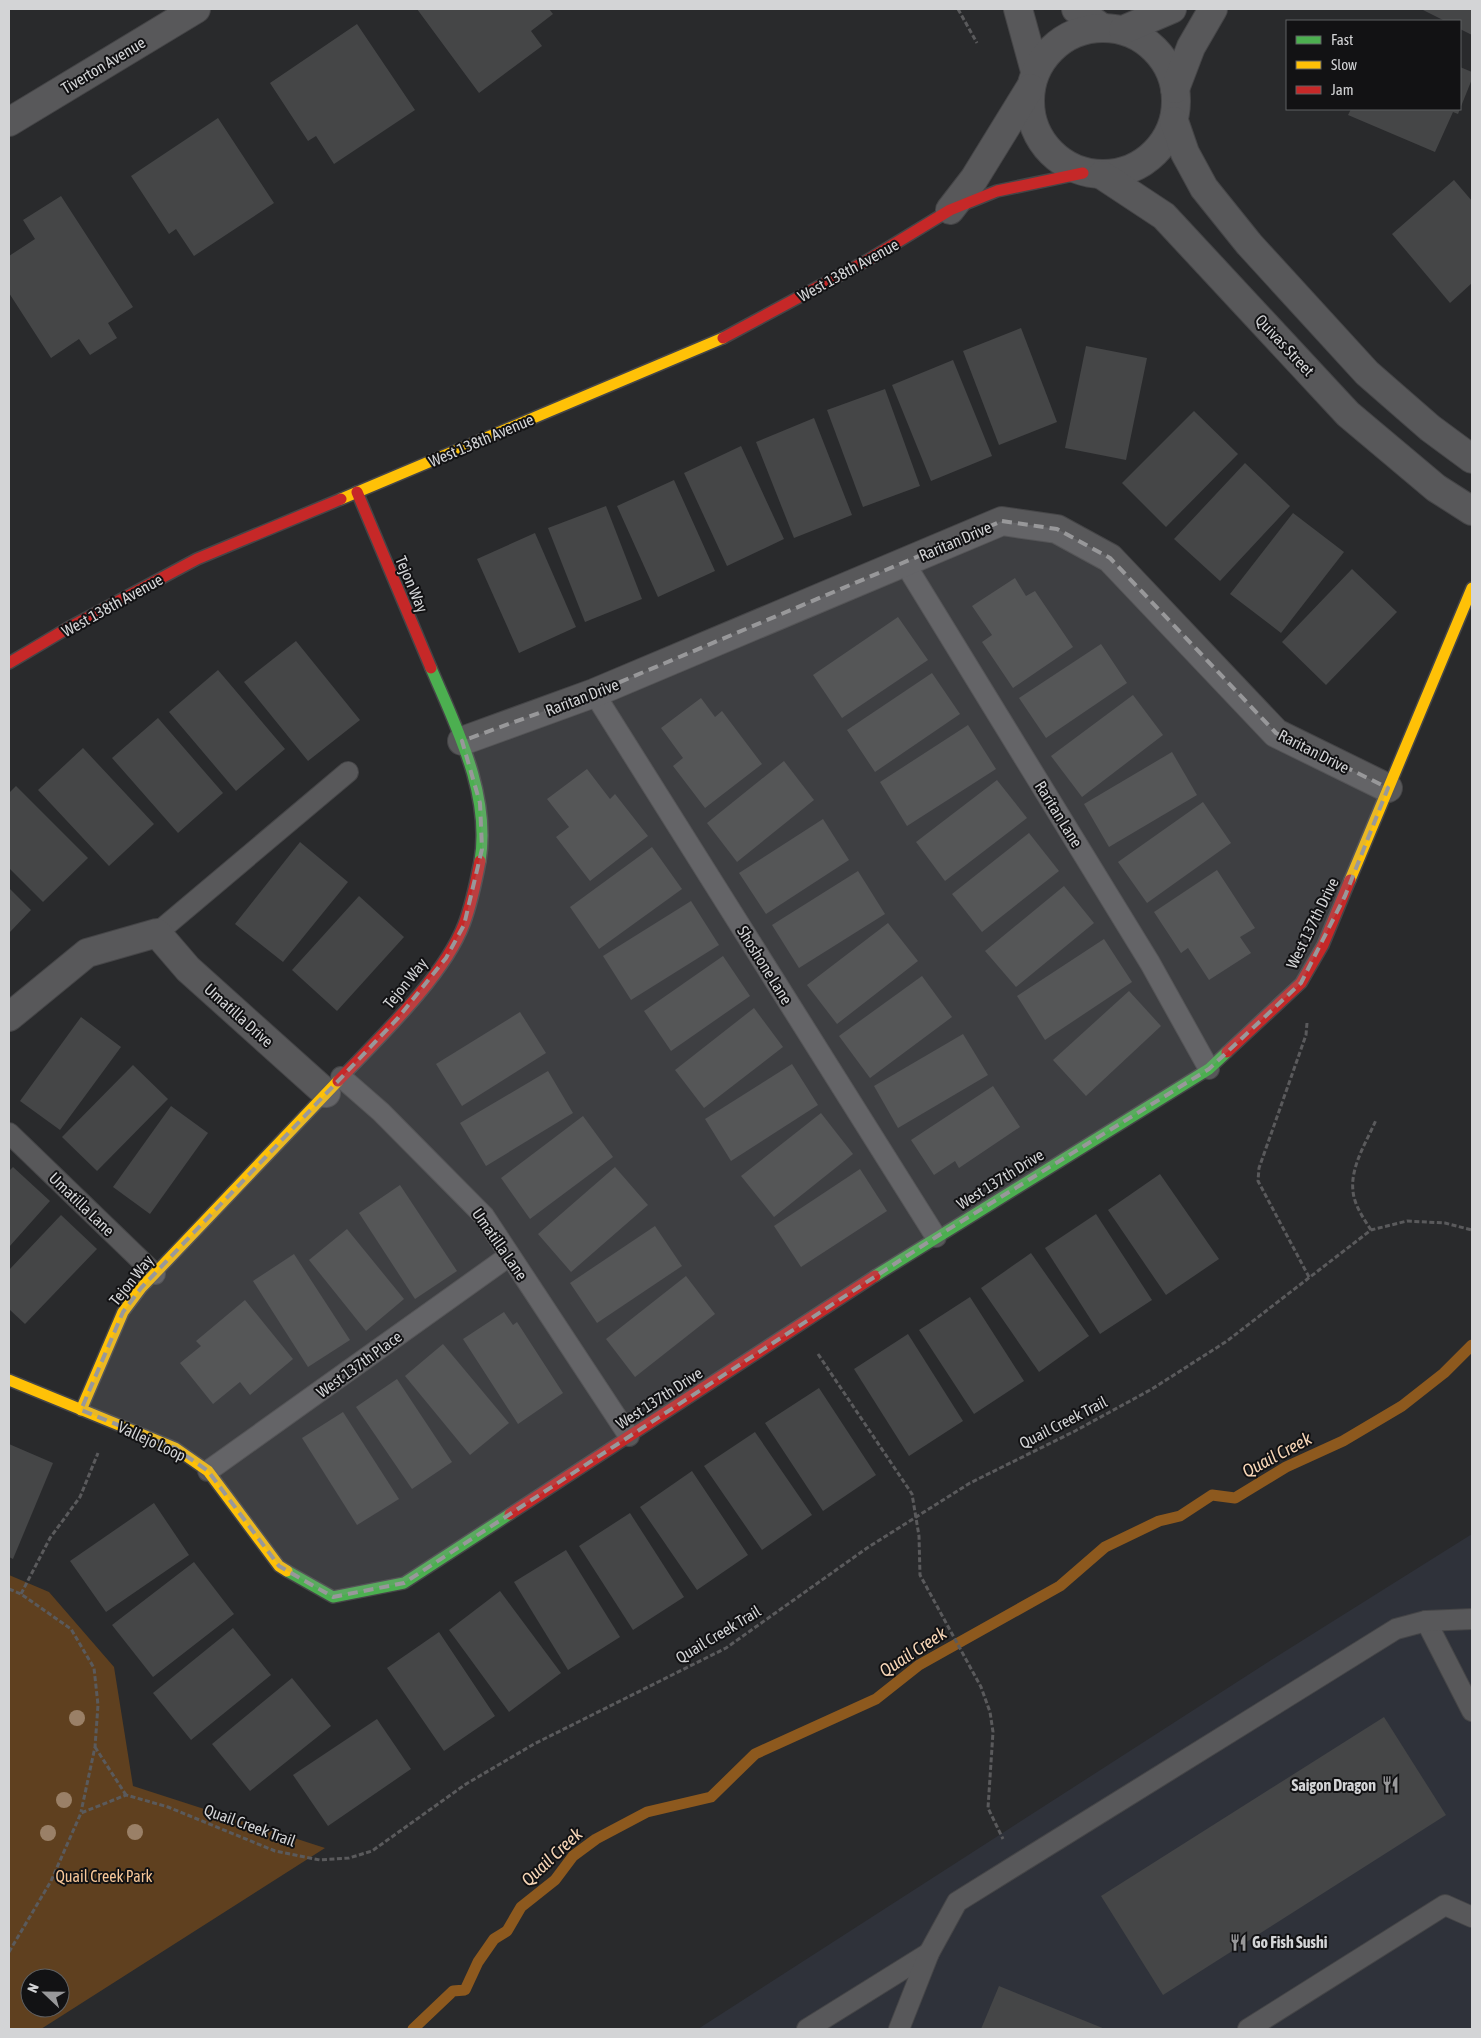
<svg xmlns="http://www.w3.org/2000/svg" width="1481" height="2038" viewBox="0 0 1481 2038" font-family="'Asap Condensed',sans-serif">
<rect width="100%" height="100%" fill="#292a2c"/>
<path fill="#2f323a" d="M1472 1534V2029H698L1265 1664Z"/>
<path fill="#5f401f" fill-rule="evenodd" d="M9 1575 49 1592 114 1667 133 1786 325 1848 41 2029H9ZM30 1978H60V2008H30Z"/>
<g fill="none" stroke-linecap="round" stroke-linejoin="round">
<path stroke="#8d591e" stroke-width="11" d="M413 2029 453 1991 465 1990 478 1962 494 1939 507 1931 521 1907 555 1880 573 1856 596 1839 647 1812 711 1797 755 1754 876 1699 919 1665 1060 1586 1105 1547 1159 1521 1180 1516 1212 1495 1235 1498 1286 1467 1343 1441 1402 1406 1444 1373 1472 1345"/>
</g>
<g fill="#454647">
<path d="M417 9H549L553 14 531 31 542 46 479 93Z"/>
<path d="M1421 9H1472V35L1460 29V21H1445Z"/>
<path d="M357 24 415 110 334 164 316 136 308 141 270 83Z"/>
<path d="M1460 67 1472 72V79L1458 114 1453 112 1435 152 1348 115 1351 109H1460Z"/>
<path d="M218 118 274 203 194 256 176 229 169 234 131 176Z"/>
<path d="M1454 180 1472 201V283L1450 303 1392 234Z"/>
<path d="M61 196 133 307 108 323 117 338 90 355 79 339 51 358 9 293V256L35 239 23 220Z"/>
<path d="M1021 328 1057 422 999 445 963 351Z"/>
<path d="M1086 346 1147 358 1126 460 1065 448Z"/>
<path d="M953 360 992 456 931 481 892 385Z"/>
<path d="M885 389 920 486 863 507 827 410Z"/>
<path d="M1194 411 1238 454 1166 527 1122 483Z"/>
<path d="M814 418 852 515 794 538 756 442Z"/>
<path d="M741 446 784 539 727 566 684 473Z"/>
<path d="M1245 463 1290 506 1220 581 1174 539Z"/>
<path d="M674 480 715 571 658 597 617 506Z"/>
<path d="M606 506 642 599 585 622 548 528Z"/>
<path d="M1293 513 1344 552 1281 633 1230 594Z"/>
<path d="M535 533 576 627 519 653 477 559Z"/>
<path d="M1352 569 1397 612 1326 685 1282 642Z"/>
<path d="M1015 578 1026 596 1035 591 1073 647 1013 688 982 642 992 635 972 606Z"/>
<path d="M898 617 928 660 842 718 813 675Z"/>
<path d="M296 641 360 720 308 761 244 682Z"/>
<path d="M1101 644 1127 683 1046 738 1019 698Z"/>
<path d="M218 670 285 749 236 791 169 712Z"/>
<path d="M932 673 960 714 875 772 847 730Z"/>
<path d="M1133 695 1163 735 1082 797 1051 756Z"/>
<path d="M701 698 715 717 722 711 762 764 705 808 673 766 683 758 661 728Z"/>
<path d="M158 718 223 793 178 833 112 758Z"/>
<path d="M968 725 996 769 907 826 880 782Z"/>
<path d="M83 748 154 824 109 866 38 790Z"/>
<path d="M1172 752 1197 795 1109 847 1084 804Z"/>
<path d="M784 761 814 800 737 862 707 823Z"/>
<path d="M587 769 610 799 615 794 648 836 590 881 556 837 569 827 547 799Z"/>
<path d="M997 780 1027 818 945 881 916 842Z"/>
<path d="M16 786 88 858 43 902 9 868V793Z"/>
<path d="M1203 802 1231 843 1147 903 1118 862Z"/>
<path d="M823 819 849 860 766 914 739 873Z"/>
<path d="M1029 833 1059 871 982 932 952 894Z"/>
<path d="M300 842 348 882 283 962 235 924Z"/>
<path d="M652 847 682 889 599 949 570 907Z"/>
<path d="M1217 870 1255 928 1240 937 1251 953 1209 980 1188 948 1181 953 1154 912Z"/>
<path d="M858 871 885 914 799 968 772 925Z"/>
<path d="M1064 886 1094 923 1016 987 985 951Z"/>
<path d="M9 888 31 910 9 933Z"/>
<path d="M359 896 404 937 337 1011 292 970Z"/>
<path d="M691 901 719 945 631 1000 603 956Z"/>
<path d="M888 923 918 961 837 1024 807 985Z"/>
<path d="M1104 939 1132 982 1045 1040 1017 996Z"/>
<path d="M723 956 750 996 671 1051 644 1011Z"/>
<path d="M922 976 952 1017 870 1078 839 1036Z"/>
<path d="M1129 991 1161 1026 1086 1096 1053 1060Z"/>
<path d="M754 1008 783 1047 704 1108 675 1070Z"/>
<path d="M520 1012 546 1053 462 1106 436 1064Z"/>
<path d="M81 1017 121 1047 60 1130 20 1101Z"/>
<path d="M963 1034 988 1075 898 1128 874 1086Z"/>
<path d="M792 1064 818 1105 731 1161 705 1119Z"/>
<path d="M133 1065 168 1099 97 1171 62 1137Z"/>
<path d="M548 1071 573 1113 486 1166 460 1123Z"/>
<path d="M993 1086 1020 1127 959 1168 955 1161 934 1175 911 1140Z"/>
<path d="M171 1106 208 1133 150 1214 113 1187Z"/>
<path d="M821 1113 853 1154 774 1217 741 1176Z"/>
<path d="M583 1116 613 1157 530 1219 501 1178Z"/>
<path d="M13 1167 50 1201 9 1247V1171Z"/>
<path d="M615 1167 648 1205 571 1272 538 1234Z"/>
<path d="M860 1169 887 1211 801 1267 774 1226Z"/>
<path d="M1160 1174 1219 1259 1166 1295 1108 1210Z"/>
<path d="M400 1185 457 1271 415 1299 359 1213Z"/>
<path d="M1096 1214 1152 1300 1100 1334 1045 1248Z"/>
<path d="M61 1215 97 1249 25 1324 9 1309V1270Z"/>
<path d="M655 1226 682 1266 597 1323 570 1283Z"/>
<path d="M347 1229 404 1299 366 1331 309 1260Z"/>
<path d="M1031 1253 1089 1336 1039 1372 981 1288Z"/>
<path d="M294 1254 350 1340 308 1367 253 1281Z"/>
<path d="M686 1276 715 1314 635 1377 606 1339Z"/>
<path d="M970 1297 1024 1381 974 1414 919 1330Z"/>
<path d="M245 1300 293 1359 250 1395 240 1382 213 1404 180 1363 201 1346 196 1341Z"/>
<path d="M504 1312 513 1325 517 1322 563 1393 518 1424 463 1339Z"/>
<path d="M908 1334 963 1421 909 1456 854 1369Z"/>
<path d="M443 1344 509 1423 470 1455 405 1376Z"/>
<path d="M397 1379 452 1462 412 1489 356 1407Z"/>
<path d="M819 1388 876 1475 823 1511 765 1423Z"/>
<path d="M343 1412 399 1499 357 1525 302 1438Z"/>
<path d="M755 1432 812 1515 762 1550 704 1466Z"/>
<path d="M9 1444 53 1463 13 1559 9 1557Z"/>
<path d="M692 1471 748 1555 697 1590 640 1507Z"/>
<path d="M154 1503 189 1555 106 1612 70 1561Z"/>
<path d="M630 1513 684 1597 633 1630 579 1546Z"/>
<path d="M566 1550 620 1637 568 1670 514 1582Z"/>
<path d="M194 1562 234 1614 153 1677 112 1625Z"/>
<path d="M500 1591 561 1673 509 1712 449 1630Z"/>
<path d="M233 1628 271 1675 191 1740 153 1693Z"/>
<path d="M439 1632 495 1716 444 1751 387 1668Z"/>
<path d="M292 1678 331 1726 250 1791 212 1744Z"/>
<path d="M1384 1717 1446 1815 1163 1995 1101 1896Z"/>
<path d="M377 1719 411 1769 328 1826 293 1775Z"/>
<path d="M999 1986 1105 2029H981Z"/>
</g>
<g fill="none" stroke-linecap="round" stroke-linejoin="round">
<defs>
<g id="lane">
<path d="M904 562 1150 963 1209 1069"/>
<path d="M594 693 936 1237"/>
<path d="M157 933 348 772"/>
<path d="M341 1077 381 1112 484 1216 629 1436"/>
<path d="M9 1133 155 1274"/>
<path d="M208 1471 509 1256"/>
<path d="M1426 1621 1472 1711"/>
<path d="M807 2029 929 1953"/>
<path d="M899 2029 929 1953 957 1902 1396 1629 1426 1621 1472 1619"/>
<path d="M1248 2029 1445 1905 1472 1917"/>
</g>
<g id="street">
<path d="M1018 9 1035 71"/>
<path d="M1076 9 1101 27"/>
<circle cx="1103" cy="101" r="73"/>
<path d="M1123 30 1172 9"/>
<path d="M1175 89 1191 47 1213 9"/>
<path d="M1174 121 1185 153 1204 188 1249 244 1367 373 1430 428 1472 459"/>
<path d="M9 122 196 9"/>
<path d="M1102 175 1164 216 1348 414 1436 488 1472 511"/>
<path d="M950 210 974 179 1030 88"/>
<path d="M462 741 594 693 1002 521 1057 529 1110 558 1276 733 1388 788"/>
<path d="M9 1017 87 953 157 933 188 969 326 1093"/>
</g>
<g id="fast">
<path d="M431 668C456 727 491 794 480 861"/>
<path d="M875 1276 1209 1069 1227 1052"/>
<path d="M287 1571 333 1597 404 1583 510 1514"/>
</g>
<g id="slow">
<path d="M341 499 723 338"/>
<path d="M1350 880 1472 588"/>
<path d="M9 1380 175 1448 208 1471 279 1566 287 1571"/>
<path d="M81 1410 123 1312 141 1288 338 1081"/>
</g>
<g id="jam">
<path d="M723 338 868 260 950 210 997 191 1083 173"/>
<path d="M357 492 431 668"/>
<path d="M9 663 68 628 197 559 341 499"/>
<path d="M1227 1052 1301 983 1323 945 1350 880"/>
<path d="M338 1081C378 1039 444 977 464 924 472 903 476 882 480 861"/>
<path d="M510 1514 875 1276"/>
</g>
</defs>
<use href="#lane" stroke="#454547" stroke-width="22"/>
<use href="#street" stroke="#454547" stroke-width="30"/>
<use href="#fast" stroke="#454547" stroke-width="14"/>
<use href="#slow" stroke="#454547" stroke-width="14"/>
<use href="#jam" stroke="#454547" stroke-width="14"/>
<g stroke="#5a5a5c" stroke-width="3" stroke-dasharray="5 2.5" stroke-linecap="butt">
<path d="M958 9 977 43"/>
<path d="M1307 1023 1306 1035 1259 1168 1258 1181 1310 1279"/>
<path d="M1371 1230C1364 1219 1354 1205 1353 1191 1350 1167 1367 1141 1376 1120"/>
<path d="M818 1354 912 1494 919 1536 920 1575 981 1687 990 1712 993 1732 988 1808 1003 1839"/>
<path d="M9 1589 21 1594 71 1629 94 1668 98 1705 95 1747 81 1812"/>
<path d="M21 1594 50 1538 80 1497 98 1453"/>
<path d="M95 1747 126 1795"/>
<path d="M9 1952 51 1881 81 1813 126 1795 168 1807 275 1851 320 1860 349 1858 372 1851 466 1784 534 1744 726 1648 867 1548 970 1483 1075 1431 1152 1389 1227 1341 1371 1230 1407 1221 1445 1223 1472 1230"/>
</g>
<use href="#lane" stroke="#58585a" stroke-width="20"/>
<use href="#street" stroke="#58585a" stroke-width="28"/>
<use href="#fast" stroke="#4caf50" stroke-width="11"/>
<use href="#slow" stroke="#ffc107" stroke-width="11"/>
<use href="#jam" stroke="#c62828" stroke-width="11"/>
</g>
<g fill="#9a8067">
<circle cx="77" cy="1718" r="8"/>
<circle cx="64" cy="1800" r="8"/>
<circle cx="135" cy="1832" r="8"/>
<circle cx="48" cy="1833" r="8"/>
</g>
<path fill="#98989a" fill-opacity="0.2" stroke="#98989a" stroke-width="4" stroke-dasharray="10 6" stroke-linejoin="round" d="M1002 521 1057 529 1110 558 1276 733 1388 788 1345 896 1301 983 1209 1069 936 1237 404 1583 333 1597 279 1566 208 1471 175 1448 81 1410 123 1312 141 1288 398 1018 446 958 464 925 482 849 480 803 462 741 594 693Z"/>
<defs>
<symbol id="restaurant-bare" viewBox="-9 -9 18 18"><path d="M-5-6h1v4h1v-4h1v4h1v-4h1v5L-1.5 .5V6h-2V.5L-5-1ZM5-6V6H3V1.5H1.5Q1.5-4 5-6Z" fill="#98989a" stroke="#121214" stroke-width="2.5" paint-order="stroke"/></symbol>
</defs>
<g fill-rule="evenodd">
<use href="#restaurant-bare" x="1378" y="1772" width="25" height="25"/>
<use href="#restaurant-bare" x="1226" y="1930" width="25" height="25"/>
</g>
<g text-anchor="middle" stroke-width="4" stroke-linejoin="round" paint-order="stroke">
<g font-size="16" fill="#d3d4d6" stroke="#121214">
<text transform="translate(103 65) rotate(-31)" y="6">Tiverton Avenue</text>
<text transform="translate(848 270) rotate(-29)" y="6">West 138th Avenue</text>
<text transform="translate(1285 345) rotate(47)" y="6">Quivas Street</text>
<text transform="translate(481 440) rotate(-23)" y="6">West 138th Avenue</text>
<text transform="translate(955 541) rotate(-23)" y="6">Raritan Drive</text>
<text transform="translate(412 584) rotate(67)" y="6">Tejon Way</text>
<text transform="translate(112 605) rotate(-29)" y="6">West 138th Avenue</text>
<text transform="translate(582 697) rotate(-21)" y="6">Raritan Drive</text>
<text transform="translate(1314 751) rotate(27)" y="6">Raritan Drive</text>
<text transform="translate(1059 814) rotate(58)" y="6">Raritan Lane</text>
<text transform="translate(1312 923) rotate(-64)" y="6">West 137th Drive</text>
<text transform="translate(765 965) rotate(58)" y="6">Shoshone Lane</text>
<text transform="translate(405 983) rotate(-51)" y="6">Tejon Way</text>
<text transform="translate(239 1015) rotate(42)" y="6">Umatilla Drive</text>
<text transform="translate(1000 1179) rotate(-32)" y="6">West 137th Drive</text>
<text transform="translate(82 1204) rotate(44)" y="6">Umatilla Lane</text>
<text transform="translate(500 1244) rotate(55)" y="6">Umatilla Lane</text>
<text transform="translate(131 1280) rotate(-51)" y="6">Tejon Way</text>
<text transform="translate(359 1364) rotate(-36)" y="6">West 137th Place</text>
<text transform="translate(659 1398) rotate(-33)" y="6">West 137th Drive</text>
<text transform="translate(1063 1422) rotate(-27)" y="6">Quail Creek Trail</text>
<text transform="translate(152 1441) rotate(25)" y="6">Vallejo Loop</text>
<text transform="translate(718 1634) rotate(-31)" y="6">Quail Creek Trail</text>
<text transform="translate(250 1825) rotate(20)" y="6">Quail Creek Trail</text>
</g>
<g font-size="16" font-weight="bold" fill="#d3d4d6" stroke="#121214" text-anchor="end">
<text x="1376" y="1791">Saigon Dragon</text>
<text x="1252" y="1948" text-anchor="start">Go Fish Sushi</text>
</g>
<g font-size="16" fill="#f7c798" stroke="#121214">
<text x="104" y="1882">Quail Creek Park</text>
</g>
<g font-size="18" font-style="italic" fill="#f6d5b6" stroke="#121214">
<text transform="translate(1277 1455) rotate(-28)" y="6">Quail Creek</text>
<text transform="translate(913 1652) rotate(-33)" y="6">Quail Creek</text>
<text transform="translate(552 1857) rotate(-43)" y="6">Quail Creek</text>
</g>
</g>
<rect width="1481" height="2038" fill="none" stroke="#d3d4d6" stroke-width="20"/>
<rect x="1286" y="20" width="175" height="90" fill="#121214" stroke="#5f6062"/>
<rect x="1296" y="36" width="25" height="8" fill="#4caf50" stroke="#5f6062"/>
<text x="1331" y="45" font-size="15" fill="#d3d4d6">Fast</text>
<rect x="1296" y="61" width="25" height="8" fill="#ffc107" stroke="#5f6062"/>
<text x="1331" y="70" font-size="15" fill="#d3d4d6">Slow</text>
<rect x="1296" y="86" width="25" height="8" fill="#c62828" stroke="#5f6062"/>
<text x="1331" y="95" font-size="15" fill="#d3d4d6">Jam</text>
<g transform="translate(45 1993) rotate(292)"><circle r="24" fill="#121214" stroke="#5f6062"/>
<path d="M0-4L9 19L0 12L-9 19Z" fill="#98989a"/>
<text y="-8" font-size="14" font-weight="bold" text-anchor="middle" fill="#d3d4d6">N</text>
</g>
</svg>
